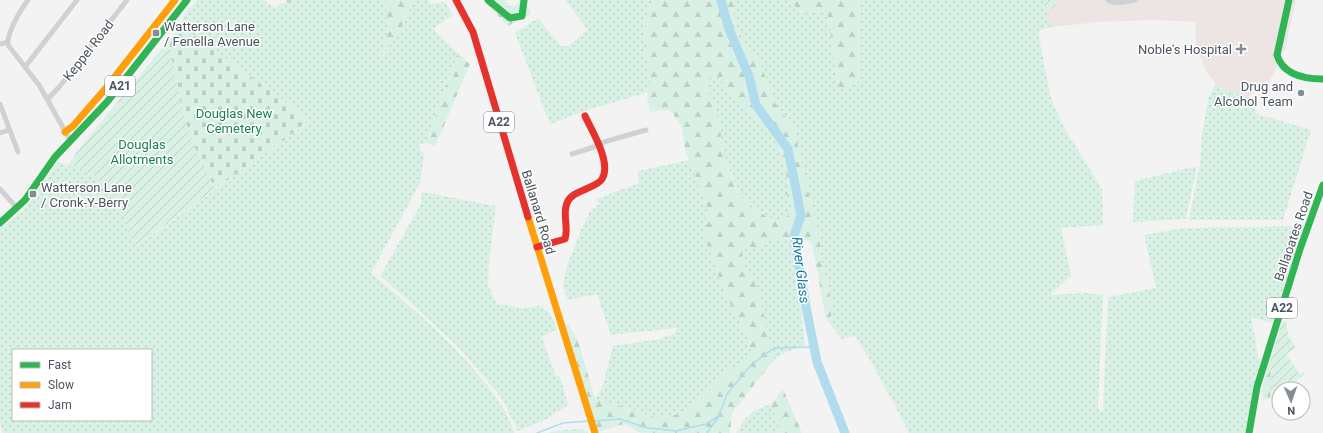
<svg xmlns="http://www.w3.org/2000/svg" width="1323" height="433" viewBox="0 0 1323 433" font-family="Roboto,sans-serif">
<defs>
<pattern id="grass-dots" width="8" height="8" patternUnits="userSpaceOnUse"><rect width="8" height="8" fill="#d9f1e4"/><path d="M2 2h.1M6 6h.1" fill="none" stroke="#bcd1c6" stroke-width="1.8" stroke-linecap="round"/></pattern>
<pattern id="forest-firs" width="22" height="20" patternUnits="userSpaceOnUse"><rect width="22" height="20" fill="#d9f1e4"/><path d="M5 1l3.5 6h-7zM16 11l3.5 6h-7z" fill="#bcd1c6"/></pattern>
<pattern id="cemetery-stones" width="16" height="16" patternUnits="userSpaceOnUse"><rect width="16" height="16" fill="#d9f1e4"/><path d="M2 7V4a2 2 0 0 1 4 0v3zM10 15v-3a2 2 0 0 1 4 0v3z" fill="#bcd1c6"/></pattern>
<pattern id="garden-furrows" width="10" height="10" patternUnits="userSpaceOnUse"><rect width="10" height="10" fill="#d9f1e4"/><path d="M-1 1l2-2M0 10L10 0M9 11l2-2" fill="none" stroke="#bcd1c6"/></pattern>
</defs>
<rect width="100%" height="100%" fill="#f3f3f3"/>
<path fill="#ede5e4" d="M1043 0H1296L1285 49 1268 84 1248 97 1219 88 1206 71 1196 48 1195 22 1154 20 1099 22 1051 27Z"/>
<g fill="url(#grass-dots)" fill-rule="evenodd">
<path d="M197 0H263L276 9 280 4 292 2 293 0H386L388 32 381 59 404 22 414 0H428L430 4 445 2 453 15 433 29 458 53 426 142 418 145 424 155 420 183 371 273C417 312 465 352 500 403 506 412 510 423 515 433H3L0 422V228L24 210 58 162 68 165 95 176 115 196 136 247 306 124 305 116 181 26 184 15ZM13 350H151V420H13Z"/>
<path d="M565 0H653L646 16 644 51 651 78 649 92 587 110 550 124 515 33 538 18 561 46H568L588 30Z"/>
<path d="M734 0H787V3L805 13 827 10 839 90 859 14 860 0H1043L1051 27 1038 31 1050 95 1063 126 1102 189 1103 225 1061 228 1071 276 1050 295 1085 293 1103 295 1098 405 1099 411H1104L1103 406 1108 297 1156 288 1144 235 1184 228 1304 226 1272 323 1251 317 1260 365 1245 433H908L907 428 868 356 855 336 842 339 831 325V303L828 282 821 262 820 242 794 128 775 103 761 65 738 32 733 12Z"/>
<path d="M713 75 721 79 725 87 736 103 752 113 768 127 778 145 789 185 784 191 793 204 792 211 783 220 775 222 739 196 723 152 719 119 711 96 705 87 708 79Z"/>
<path d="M1216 83 1219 88 1248 97 1257 114 1311 130 1283 220H1189L1200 163 1202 135 1208 99Z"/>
<path d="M689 160 707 208 706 241 724 291 748 339 752 354 726 373 704 396 681 414 657 418 595 398 602 388 613 346 659 339 674 334 677 328 611 335 597 294 568 300 563 287 567 266 581 230 589 213 599 204 596 199 605 196 639 183 638 171Z"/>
<path d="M1197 166 1186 219 1133 222 1135 181Z"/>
<path d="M422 192 496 206 489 261 488 285 497 304 522 308 541 306 551 314 557 329 542 337 556 376 560 377 568 405 545 420 518 431 501 397 460 349 409 301 380 276 421 204Z"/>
<path d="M778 239H788L791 243 798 283 805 345 786 352 774 360 768 336 742 261 743 249 750 247 759 249 767 241Z"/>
<path d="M771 404 781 433H736C746 416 752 410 771 404Z"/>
<path d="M579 429 588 432V433H548L554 431Z"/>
</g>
<g fill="url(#forest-firs)" fill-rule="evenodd">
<path d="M386 0H414L404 22 380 60 388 32Z"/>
<path d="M483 0H506L508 6 513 7 520 1 529 7 531 14 508 26Z"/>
<path d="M653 0H734L733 12 738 32 761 65 775 103 794 128 820 242 821 262 828 282 831 303V325L826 319 814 254 811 242 800 236C782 241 773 235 759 249L750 247 743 249 742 261 759 291 768 336 774 360 732 413 730 433H641L624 424 598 432 565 324H568L578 341 595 398 657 418 681 414 704 396 726 373 752 354 748 339 724 291 706 241 707 208 693 172 685 149 681 126 671 111 662 110 650 112 647 98 651 78 644 51 646 16ZM713 75 721 79 725 87 736 103 752 113 767 127 778 145 789 185 784 191 793 204 792 211 783 220 774 222 738 196 723 152 719 119 711 96 705 87 708 79Z"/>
<path d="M787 0H860L859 82 839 90 827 10 805 13 787 2Z"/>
<path d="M458 53 470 64 435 147 426 142Z"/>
<path d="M1268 360H1271L1270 399 1263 398 1262 388Z"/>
<path d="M783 389 802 433H781L771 404Z"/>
</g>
<path fill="url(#cemetery-stones)" d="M181 26 305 116 308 121 279 144 215 189 194 146 184 117 168 41Z"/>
<g fill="url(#garden-furrows)">
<path d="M1043 0H1055L1056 8 1046 10Z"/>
<path d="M168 41 184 117 194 146 215 189 135 247 115 196 95 176 68 165 82 145Z"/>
<path d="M1282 321H1286L1288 335 1296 348 1286 354 1300 374 1304 372V375L1286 389H1279V395L1270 399 1271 360Z"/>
</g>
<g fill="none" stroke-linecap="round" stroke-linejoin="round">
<g stroke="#b0dced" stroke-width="1.5">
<path d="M595 421 620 419 648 428 676 431 706 424 719 416"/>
<path d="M537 433 563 423 589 421"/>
<path d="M707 433 719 416 727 394 752 364 774 348 815 347"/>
</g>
<path stroke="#b0dced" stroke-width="9" d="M721 0 729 29 749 76 756 105 788 149 801 215 794 236 806 307 817 362 845 433"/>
<g stroke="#cfd1d4" stroke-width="5">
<path d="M28 0C21 9 6 34 8 45L39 85 70 140"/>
<path d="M1108 0C1116 5 1127 1 1135 0"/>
<path d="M289 1V0"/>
<path d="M0 44 8 42"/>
<path d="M25 67 77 0"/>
<path d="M48 99 60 86 127 0"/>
<path d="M0 104 18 152"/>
<path d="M0 133 9 130"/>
<path d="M572 154 594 147 604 142 646 130"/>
<path d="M0 189 17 208"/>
</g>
<g stroke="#30b455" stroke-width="7">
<path d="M488 0 510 18 522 16 524 0"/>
<path d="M1289 0 1277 55C1283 75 1304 79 1323 79"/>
<path d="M0 223 25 200 55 157 107 102 187 0"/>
<path d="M1249 433 1257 387 1300 249 1323 185"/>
</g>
<g stroke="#ff9f0a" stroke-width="7">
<path d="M65 132 73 126 106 88 175 0"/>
<path d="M528 217 595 433"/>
</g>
<g stroke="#e5322d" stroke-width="7">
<path d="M456 0 473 32 528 217"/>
<path d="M537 247 565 239C569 227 562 214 567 203 570 195 579 192 586 189 592 186 599 184 602 179 612 163 592 131 585 116"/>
</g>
</g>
<g fill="#858c93" stroke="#fff" stroke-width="1.5">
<rect x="152" y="29" width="8" height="8" rx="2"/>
<path d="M1239 43h4v4h4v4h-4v4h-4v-4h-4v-4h4z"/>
<circle cx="1301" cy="93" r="4"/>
<rect x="29" y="190" width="8" height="8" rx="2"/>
</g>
<g text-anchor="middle" stroke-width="3" stroke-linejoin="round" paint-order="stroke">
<g fill="#fff" stroke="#80878f" stroke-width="1">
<rect x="105" y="76" width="30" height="20" rx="3"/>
<rect x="484" y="112" width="30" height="20" rx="3"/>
<rect x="1267" y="298" width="30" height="20" rx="3"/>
</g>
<g font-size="12" font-weight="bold" fill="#4a545f">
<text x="120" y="90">A21</text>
<text x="499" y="126">A22</text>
<text x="1282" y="312">A22</text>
</g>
<g font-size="13" fill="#4a545f" stroke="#fff" text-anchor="start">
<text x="164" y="31">Watterson Lane<tspan x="164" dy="15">/ Fenella Avenue</tspan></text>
<text x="1232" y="54" text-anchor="end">Noble's Hospital</text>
<text x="1293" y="91" text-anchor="end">Drug and<tspan x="1293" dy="15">Alcohol Team</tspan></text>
<text x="41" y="192">Watterson Lane<tspan x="41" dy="15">/ Cronk-Y-Berry</tspan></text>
</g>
<g font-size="13" fill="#4a545f" stroke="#fff">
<text transform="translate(88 50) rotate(-52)" y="5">Keppel Road</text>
<text transform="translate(539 212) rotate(73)" y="5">Ballanard Road</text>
<text transform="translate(1293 236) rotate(-71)" y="5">Ballaoates Road</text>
</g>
<g font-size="13" fill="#1b8055" stroke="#fff">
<text x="234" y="118">Douglas New<tspan x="234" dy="15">Cemetery</tspan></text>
<text x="142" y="149">Douglas<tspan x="142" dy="15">Allotments</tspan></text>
</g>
<g font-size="14" font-style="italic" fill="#127aa3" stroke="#fff">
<text transform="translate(801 270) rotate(83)" y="5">River Glass</text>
</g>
</g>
<rect x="12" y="349" width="140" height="72" fill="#ffffff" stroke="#b7bbbf"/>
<rect x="20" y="362" width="20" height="6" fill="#30b455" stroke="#b7bbbf"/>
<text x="48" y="369" font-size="12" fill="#4a545f">Fast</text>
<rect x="20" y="382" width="20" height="6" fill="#ff9f0a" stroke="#b7bbbf"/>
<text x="48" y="389" font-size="12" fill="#4a545f">Slow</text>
<rect x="20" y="402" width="20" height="6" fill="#e5322d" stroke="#b7bbbf"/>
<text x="48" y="409" font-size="12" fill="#4a545f">Jam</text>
<g transform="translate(1291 401) rotate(178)"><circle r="19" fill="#ffffff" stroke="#b7bbbf"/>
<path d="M0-3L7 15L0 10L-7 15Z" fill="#858c93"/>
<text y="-6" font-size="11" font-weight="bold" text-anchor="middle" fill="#4a545f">N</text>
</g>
</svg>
